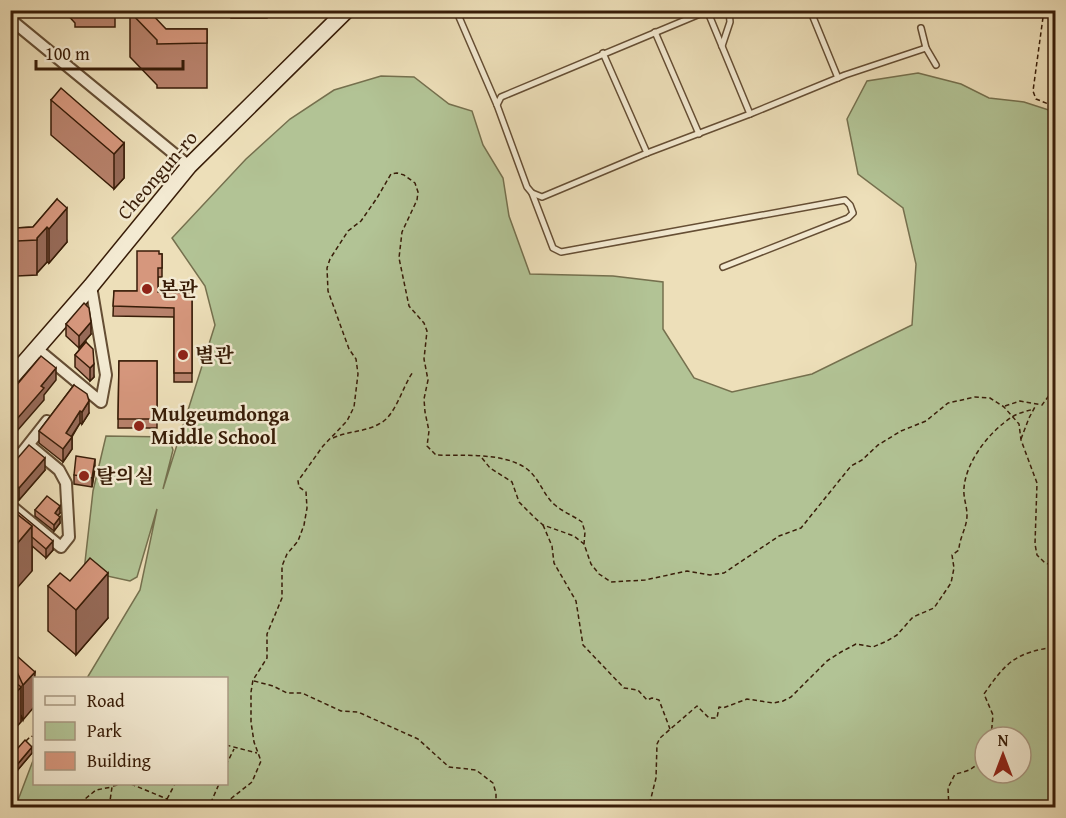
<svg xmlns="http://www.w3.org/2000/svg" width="1066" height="818" viewBox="0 0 1066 818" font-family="'Gentium Book Plus','Noto Serif KR',serif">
<rect width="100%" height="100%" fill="#eddfb9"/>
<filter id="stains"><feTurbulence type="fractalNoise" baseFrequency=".00333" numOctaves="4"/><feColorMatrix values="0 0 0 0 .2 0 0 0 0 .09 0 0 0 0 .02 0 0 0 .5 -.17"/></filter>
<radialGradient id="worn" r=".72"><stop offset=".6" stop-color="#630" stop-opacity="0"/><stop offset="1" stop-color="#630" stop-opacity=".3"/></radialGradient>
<path fill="#b2c395" stroke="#75704e" stroke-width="1.5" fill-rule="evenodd" d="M918 73 961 84 989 98 1024 102 1055 112V807L15 808 34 758V784H226V678H87L140 590 157 509 137 577 130 581 84 571 93 491 106 436 169 437 173 450 163 489 215 325 205 286 172 238 246 159 290 119 334 90 381 76 414 77 449 104 472 111 483 145 503 178 509 216 530 274 613 276 663 282V329L694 378 732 392 812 374 912 325 916 264 903 208 858 174 847 119 867 81ZM985 737H1021V773H985Z"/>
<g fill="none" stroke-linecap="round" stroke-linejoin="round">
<defs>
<g id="lane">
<path d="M456 10 497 105"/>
<path d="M707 10 750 114 647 153 542 197 532 193 527 187 497 105 501 97 707 11"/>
<path d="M813 17 838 78"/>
<path d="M655 32 699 134"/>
<path d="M722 46 730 22 729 10"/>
<path d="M926 48 936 65"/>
<path d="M603 53 647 153"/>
<path d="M750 114 845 75 926 48 921 28"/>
<path d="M532 193 553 248 561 252 845 200 850 205 853 213 848 218 723 267"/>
</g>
<g id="street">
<path d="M10 19 189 166"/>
<path d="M36 348 101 402 106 375 91 286"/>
<path d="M10 468 47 421"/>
<path d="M10 505 61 547 69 537 66 483 59 470 29 445"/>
</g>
<path id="secondary" d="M10 379 91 286 189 166 347 10"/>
</defs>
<use href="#lane" stroke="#654e34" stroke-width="8"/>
<use href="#street" stroke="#654e34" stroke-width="14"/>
<use href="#secondary" stroke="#381d08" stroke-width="18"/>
<g stroke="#381d08" stroke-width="1.5" stroke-dasharray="4.5 3" stroke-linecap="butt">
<path d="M1044 10 1033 91 1036 99 1056 107"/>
<path d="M1005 406 1020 401 1042 405 1056 386"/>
<path d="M333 438C348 431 365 432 379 424 396 416 402 387 413 372"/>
<path d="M1021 439 1029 418 1036 405"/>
<path d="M482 458 490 468 512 482 519 502 535 518 543 525 574 536 584 544"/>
<path d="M543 525 552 546 554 563 576 601 583 645 624 688 638 690 647 700 652 698 659 700 670 729"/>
<path d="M254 681 273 686 287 693H302L341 711 358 712 418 739 449 767 476 770 493 783 496 793V808"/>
<path d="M991 737 993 715 984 694C1006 662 1016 652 1056 647"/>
<path d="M26 741 31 736 34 737"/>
<path d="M226 745 257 753"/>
<path d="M226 765 234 749"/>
<path d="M131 784 167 799 169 808"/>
<path d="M113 786 122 784"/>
<path d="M167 799 175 784"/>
<path d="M74 808 96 790 112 787 109 808"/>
<path d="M205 808 212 800 219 784"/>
<path d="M219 808 252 782 261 761 254 742 251 722V692L253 680 267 658V634L282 598V566L287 554 298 541 304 525 307 508 306 492 299 487 298 481 323 446 347 421 354 407 358 374 356 359 349 349 328 291 327 268 330 259 348 231 361 221 377 198 391 174 397 173 404 175 415 183 418 192 417 200 402 232 399 258 409 306 424 323 427 331 424 359 428 380 424 399 425 412 429 431 427 446 436 455C463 456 504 452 527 469 540 479 543 495 555 505 563 512 574 516 582 522L585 532 584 544 591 564 599 574 611 582 645 580 687 571 710 575 724 573 779 536 801 528 851 466 862 460 878 445 901 431 926 421 948 403 975 397 990 398 1004 407 1019 424 1021 440 1037 483 1035 544 1037 555 1045 563 1056 566"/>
<path d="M636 808 638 804 650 802 656 778 657 744 660 738 697 706 709 718H717L719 707 723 708 747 699 773 703 783 701 791 697 827 661 841 652 856 644 873 647 887 641 897 635 913 617 934 608 951 583 954 568 952 555 959 550C959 538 967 528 967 515 967 506 963 497 964 488 966 461 990 431 1012 417 1018 413 1027 411 1034 409"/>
<path d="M949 808 948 788 955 774C971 771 977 767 985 753"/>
</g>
<use href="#lane" stroke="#f3ead2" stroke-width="5"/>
<use href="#street" stroke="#f3ead2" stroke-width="10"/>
<use href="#secondary" stroke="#f3ead2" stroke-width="15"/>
</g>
<g fill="#b8826c" stroke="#381d08" stroke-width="1.5">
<path d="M63 10H115V27H75V23Z"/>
<path d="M285 10V13H267V18H231V11H213Z"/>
<path d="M130 12 166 29H207V88H157V85L130 57Z"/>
<path d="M51 100 124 143V178L114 189 51 135Z"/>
<path d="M57 199 67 242 49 263 47 262 37 273V275L17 276 16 228 33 227Z"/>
<path d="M159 254H162V277H158V292L192 293V382H174V317L113 316 114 291H137Z"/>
<path d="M66 324 91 334 79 348 66 336Z"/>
<path d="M86 342 94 377 90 381 75 367V355Z"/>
<path d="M119 361H157V428H118Z"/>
<path d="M74 385 89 413 82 424 80 423 72 437V449L63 462 39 443V431Z"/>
<path d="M10 467 45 470 19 500 10 493Z"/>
<path d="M95 468 92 487 74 484V475Z"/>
<path d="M35 510 60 513 58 515 60 523 54 531 35 516Z"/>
<path d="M12 520 53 550 46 558 32 546V571L12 522Z"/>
<path d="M48 586 108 618 76 655 48 631Z"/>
<path d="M12 661 35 672 23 720 21 715V722L12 679Z"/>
<path d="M32 753 16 772 10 767V757Z"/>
</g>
<g fill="#966a58" stroke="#381d08" stroke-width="1.5">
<path d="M124 143V178L114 189V154Z"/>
<path d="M67 208V242L49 263V229Z"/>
<path d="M47 227V262L37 273V238Z"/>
<path d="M91 322V334L79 348V336Z"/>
<path d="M94 364V377L90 381V368Z"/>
<path d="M56 368V380L44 395V400L10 439V427L41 386Z"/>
<path d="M89 401V413L82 424V412Z"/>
<path d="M80 411V423L66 445V433Z"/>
<path d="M72 437V449L63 462V449Z"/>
<path d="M45 458V470L19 500V488Z"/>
<path d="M95 459V468L92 487V478Z"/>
<path d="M60 506V513L55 519V513Z"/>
<path d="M60 517V523L54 531V525Z"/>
<path d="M32 526V571L10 596V552Z"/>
<path d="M53 541V550L46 558V549Z"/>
<path d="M108 573V618L76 655V610Z"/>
<path d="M35 672 34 707 23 720V685Z"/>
<path d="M21 687V722L10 734V699Z"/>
<path d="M32 747V753L16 772V766Z"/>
</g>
<g fill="#d6977d" stroke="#381d08" stroke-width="1.5">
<path d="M131 10H148L166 29H207V43L157 44V40L130 12Z"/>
<path d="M61 88 124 143 114 154 51 100Z"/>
<path d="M57 199 67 208 49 229 47 227 37 238V240L17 241 16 228 33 227Z"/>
<path d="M137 251H159V254H162V268H158V292L192 293V373H174V308L113 306 114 291H137Z"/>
<path d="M84 303 89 308 91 322 79 336 66 324Z"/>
<path d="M86 342 93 349 94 364 90 368 75 355Z"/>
<path d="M41 356 56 368 41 386 44 388 10 427V393Z"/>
<path d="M119 361H157V419H118Z"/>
<path d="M74 385 87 394 89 401 82 412 80 411 66 433 72 437 63 449 39 431Z"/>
<path d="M29 445 45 458 19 488 10 480V467Z"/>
<path d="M76 456 95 459 92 478 74 475Z"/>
<path d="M47 496 60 506 55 513 60 517 54 525 35 510Z"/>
<path d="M18 512 53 541 46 549 32 537V526L18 515 13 521 12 520Z"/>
<path d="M18 515 32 526 10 552V524Z"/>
<path d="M90 558 108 573 76 610 48 586 60 573 70 581Z"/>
<path d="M17 656 35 672 23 685 12 661Z"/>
<path d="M10 678 21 687 10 699Z"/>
<path d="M25 740 32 747 16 766 10 761V757Z"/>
</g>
<g fill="#8f2418" stroke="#f3ead2" stroke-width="2">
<circle cx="147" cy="289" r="6"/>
<circle cx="183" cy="355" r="6"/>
<circle cx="139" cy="426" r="6"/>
<circle cx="84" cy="476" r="6"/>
</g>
<g text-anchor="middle" stroke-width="5" stroke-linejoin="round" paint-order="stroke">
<g font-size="20" fill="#381d08" stroke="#f3ead2">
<text transform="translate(157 175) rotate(-49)" y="7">Cheongun-ro</text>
</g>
<g font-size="20" font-weight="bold" fill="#381d08" stroke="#f3ead2" text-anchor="start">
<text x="159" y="296">본관</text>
<text x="195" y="362">별관</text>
<text x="151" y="421">Mulgeumdonga<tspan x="151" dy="23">Middle School</tspan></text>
<text x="96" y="483">탈의실</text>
</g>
</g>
<rect width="1066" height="818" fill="none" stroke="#eddfb9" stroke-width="36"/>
<rect x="12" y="12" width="1042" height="794" fill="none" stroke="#381d08" stroke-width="3"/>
<rect x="18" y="18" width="1030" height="782" fill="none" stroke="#381d08" stroke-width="1.5"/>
<rect x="33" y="677" width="195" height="108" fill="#f3ead2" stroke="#a89881" stroke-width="1.5"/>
<rect x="45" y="696" width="30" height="9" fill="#f3ead2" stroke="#a89881" stroke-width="1.5"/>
<text x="87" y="707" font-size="18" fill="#381d08">Road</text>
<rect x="45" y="722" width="30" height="18" fill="#b2c395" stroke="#a89881" stroke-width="1.5"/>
<text x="87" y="737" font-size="18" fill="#381d08">Park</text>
<rect x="45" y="752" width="30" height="18" fill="#d6977d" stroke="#a89881" stroke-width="1.5"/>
<text x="87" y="767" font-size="18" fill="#381d08">Building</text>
<g transform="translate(1003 755)"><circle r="28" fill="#f3ead2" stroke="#a89881" stroke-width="1.5"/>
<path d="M0-4.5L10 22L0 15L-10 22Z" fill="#8f2418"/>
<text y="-9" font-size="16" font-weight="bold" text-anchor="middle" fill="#381d08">N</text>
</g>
<path d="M36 60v9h147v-9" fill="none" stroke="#381d08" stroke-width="3"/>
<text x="45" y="60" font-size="18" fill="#381d08" stroke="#f3ead2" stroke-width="4.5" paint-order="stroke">100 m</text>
<rect width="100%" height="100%" filter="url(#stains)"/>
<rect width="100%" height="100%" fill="url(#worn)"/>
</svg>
